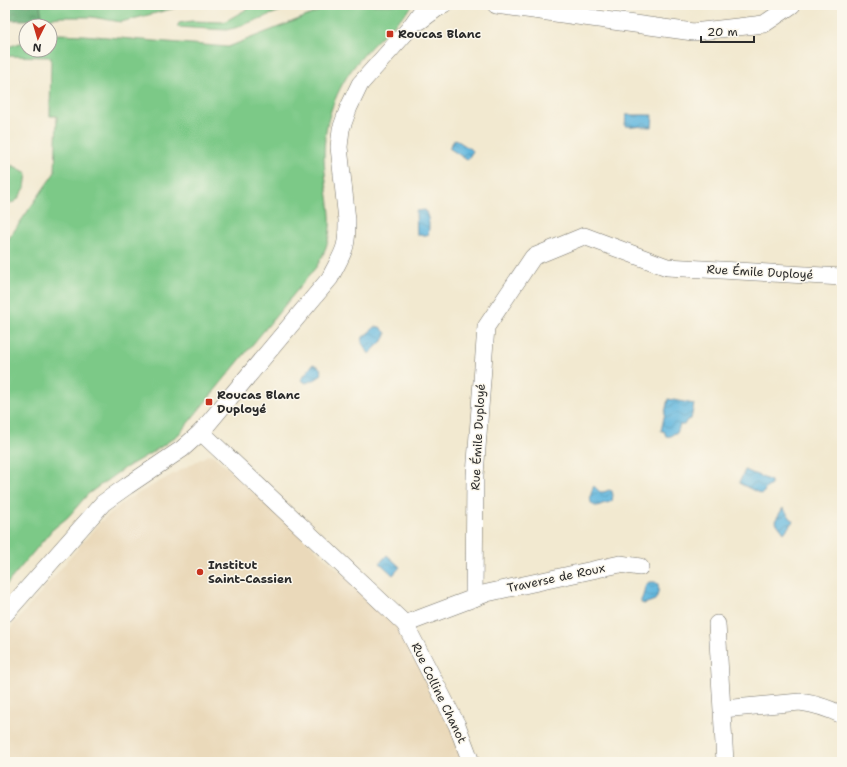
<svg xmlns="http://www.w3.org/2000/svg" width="847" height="767" viewBox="0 0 847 767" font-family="'Shantell Sans',sans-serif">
<defs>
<pattern id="forest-crowns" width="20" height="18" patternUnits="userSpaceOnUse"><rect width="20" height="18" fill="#65ad74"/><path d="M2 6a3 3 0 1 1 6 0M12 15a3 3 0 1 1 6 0" fill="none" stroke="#538d5f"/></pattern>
<pattern id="water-waves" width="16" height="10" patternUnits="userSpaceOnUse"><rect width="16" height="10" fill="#62b7de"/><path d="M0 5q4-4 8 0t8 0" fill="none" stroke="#5195b4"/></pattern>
</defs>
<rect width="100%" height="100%" fill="#fbf7ec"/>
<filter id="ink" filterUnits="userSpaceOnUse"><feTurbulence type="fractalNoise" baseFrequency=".025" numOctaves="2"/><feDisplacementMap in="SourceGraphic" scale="8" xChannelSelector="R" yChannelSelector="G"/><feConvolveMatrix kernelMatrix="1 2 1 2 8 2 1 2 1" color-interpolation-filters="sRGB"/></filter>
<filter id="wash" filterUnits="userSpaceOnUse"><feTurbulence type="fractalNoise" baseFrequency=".012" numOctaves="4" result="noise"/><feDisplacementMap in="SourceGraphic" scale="16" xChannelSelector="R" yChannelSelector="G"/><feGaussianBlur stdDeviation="0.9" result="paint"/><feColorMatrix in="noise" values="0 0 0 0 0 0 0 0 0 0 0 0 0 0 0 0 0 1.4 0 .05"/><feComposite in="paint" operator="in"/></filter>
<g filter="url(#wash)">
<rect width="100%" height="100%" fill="#f2e9d0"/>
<path fill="#ead9ba" d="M212 454 396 623 447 711 466 762H5V635L100 522 112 512 126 500 208 455Z"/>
<g fill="#7cc987" stroke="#547a59">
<path d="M40 5H187L121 22 92 17H59L42 20Z"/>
<path d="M254 5H296L235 28 226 30 177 27 179 23 192 21 224 22Z"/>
<path d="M335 5H413L409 10C389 30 366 49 350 72 330 101 321 136 325 172 327 198 335 222 326 247 324 254 320 260 317 266L179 434 161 447 120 471 88 494 68 517 52 530 5 586V244L55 172 57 116H50L51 57 5 56V48L26 41V50H50V36L59 34 83 35 228 47Z"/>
<path d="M12 165 27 173 25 188 17 200 14 202 10 203 5 199V186Z"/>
</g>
<path fill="url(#forest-crowns)" stroke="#486c50" d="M5 5H40L42 20H5Z"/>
<g fill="url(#water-waves)" stroke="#467184">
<path d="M626 115H653L652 127 625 126Z"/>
<path d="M455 139 473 151 467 160 449 148Z"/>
<path d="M425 210C429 218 430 226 428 235H417L416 211Z"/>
<path d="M375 327H380L386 333V335L385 337V338L369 354 362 343 363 337Z"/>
<path d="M313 364C316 365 319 366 321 370 325 377 311 381 306 383L301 380Z"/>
<path d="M668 399 694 404 691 419 687 420 684 425H680L677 433H674C672 436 670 437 666 436L664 431H661Z"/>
<path d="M745 470 771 481V485C768 487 765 488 764 492L761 494 739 483Z"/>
<path d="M594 486 600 492H604L609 490 612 491 613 495 612 501C608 503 606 503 602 504 600 505 599 506 596 506 587 505 591 491 594 486Z"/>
<path d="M783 508 793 521 784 533 775 521Z"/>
<path d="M387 555 400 567 393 575 380 563Z"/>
<path d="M649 582H655L658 584C659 590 658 595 655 600L644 604 641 603V600C645 594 643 586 649 582Z"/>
</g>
</g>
<g filter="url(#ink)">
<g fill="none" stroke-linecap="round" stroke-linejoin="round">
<defs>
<g id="minor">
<path d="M496 5 693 32 764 24 792 5"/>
<path d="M420 21 436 9 444 5"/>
<path d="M201 432 405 624 457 725 471 762"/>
<path d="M474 598 487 593 620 564 640 567"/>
<path d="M5 614 103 503 127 486 182 449 201 432 330 278C335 267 342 257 345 246 347 238 347 228 347 220L339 147 341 129 349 107 360 84 409 29 426 5"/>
<path d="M405 624 474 598 475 475 486 327 533 257 584 236 667 267 842 277"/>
<path d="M717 624 725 762"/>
<path d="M723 709 800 702C815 704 828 708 842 715"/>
</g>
</defs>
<use href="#minor" stroke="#716e65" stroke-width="18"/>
<use href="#minor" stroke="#fff" stroke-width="17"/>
</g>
</g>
<g fill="#c8321e" stroke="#fbf7ec" stroke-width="1.5">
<rect x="386" y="30" width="8" height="8" rx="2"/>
<rect x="205" y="398" width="8" height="8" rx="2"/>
<circle cx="200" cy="572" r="4"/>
</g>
<g text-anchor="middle" stroke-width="3" stroke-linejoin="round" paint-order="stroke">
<g font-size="12" font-weight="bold" fill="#2b2b2b" stroke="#fbf7ec" text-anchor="start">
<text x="398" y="38">Roucas Blanc</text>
<text x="217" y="399">Roucas Blanc<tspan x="217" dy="14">Duployé</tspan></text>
<text x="208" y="569">Institut<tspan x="208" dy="14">Saint-Cassien</tspan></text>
</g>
<g font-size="12" fill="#2b2b2b" stroke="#fbf7ec">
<text transform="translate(760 272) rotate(3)" y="4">Rue Émile Duployé</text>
<text transform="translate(478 437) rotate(-87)" y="4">Rue Émile Duployé</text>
<text transform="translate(556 578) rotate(-12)" y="4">Traverse de Roux</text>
<text transform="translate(439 693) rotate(64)" y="4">Rue Colline Chanot</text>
</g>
</g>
<rect width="847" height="767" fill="none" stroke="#fbf7ec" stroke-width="20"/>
<g transform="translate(38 38) rotate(185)"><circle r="19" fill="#fbf7ec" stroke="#a8a59f"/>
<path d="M0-3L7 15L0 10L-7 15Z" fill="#c8321e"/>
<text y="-6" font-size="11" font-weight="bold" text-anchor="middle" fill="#2b2b2b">N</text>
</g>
<path d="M701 36v6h53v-6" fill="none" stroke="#2b2b2b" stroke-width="2"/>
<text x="707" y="36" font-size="12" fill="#2b2b2b" stroke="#fbf7ec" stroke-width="3" paint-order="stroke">20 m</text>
</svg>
